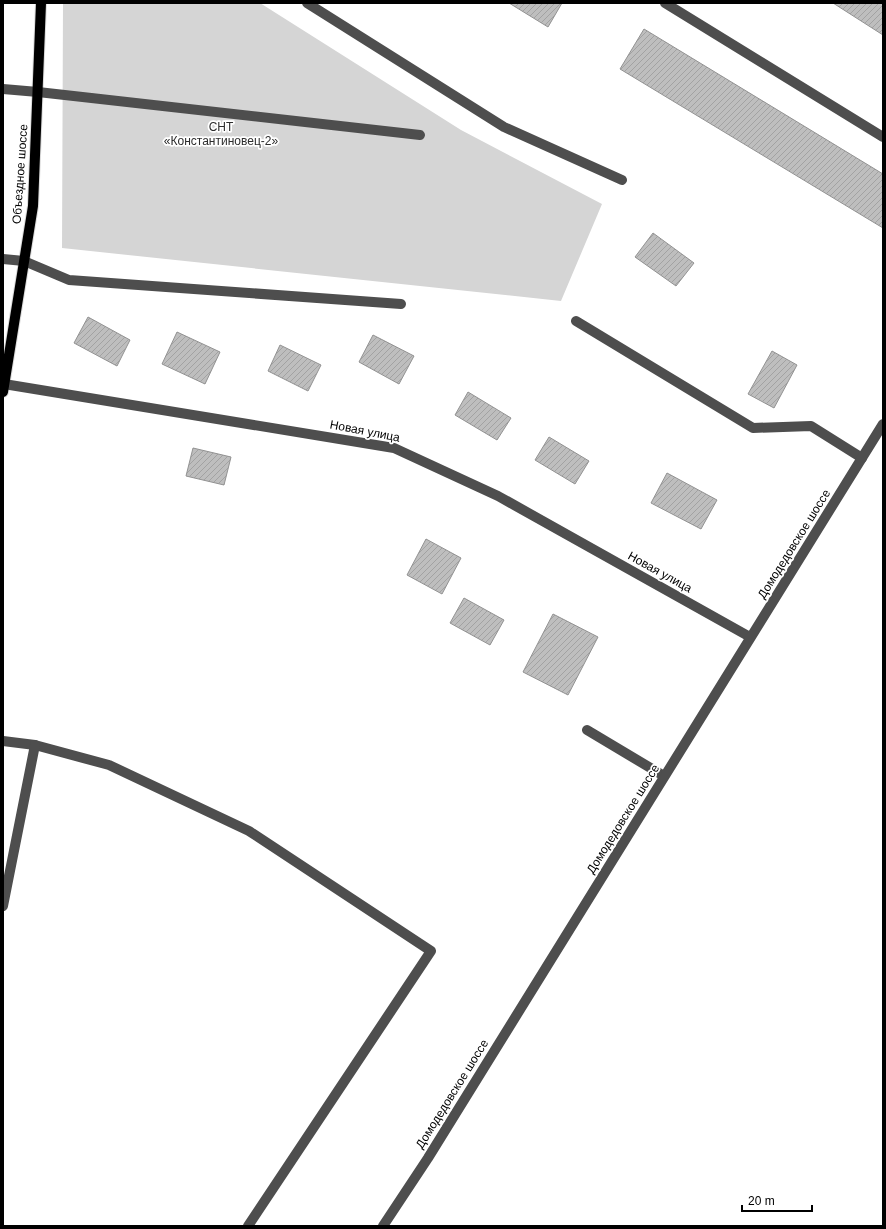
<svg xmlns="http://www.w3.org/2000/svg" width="886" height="1229" viewBox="0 0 886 1229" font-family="Arial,sans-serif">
<defs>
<pattern id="building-hatch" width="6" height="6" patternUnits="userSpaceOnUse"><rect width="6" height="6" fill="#bebebe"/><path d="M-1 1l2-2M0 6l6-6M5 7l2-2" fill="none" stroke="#a2a2a2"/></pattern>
</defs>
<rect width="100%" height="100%" fill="#fff"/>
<path fill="#d5d5d5" d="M63 3H260L461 130 602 204 561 301 62 248Z"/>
<g fill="url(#building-hatch)" stroke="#929292">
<path d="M509 3H562L548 27Z"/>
<path d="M833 3H883V35Z"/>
<path d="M644 29 883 174V228L620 69Z"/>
<path d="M653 233 694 263 676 286 635 257Z"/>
<path d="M88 317 130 340 117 366 74 343Z"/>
<path d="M177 332 220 352 205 384 162 364Z"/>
<path d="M373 335 414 356 399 384 359 362Z"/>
<path d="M280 345 321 365 308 391 268 371Z"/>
<path d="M772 351 797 365 774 408 748 394Z"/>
<path d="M468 392 511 418 497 440 455 415Z"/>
<path d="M549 437 589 461 575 484 535 460Z"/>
<path d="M193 448 231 457 224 485 186 476Z"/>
<path d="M667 473 717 500 701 529 651 503Z"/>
<path d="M426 539 461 558 442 594 407 575Z"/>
<path d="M464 598 504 620 490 645 450 623Z"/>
<path d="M553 614 598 637 568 695 523 672Z"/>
</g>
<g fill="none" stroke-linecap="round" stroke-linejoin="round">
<defs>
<path id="major" d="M3 392 33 206 41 3"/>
</defs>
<use href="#major" stroke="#dbdbdb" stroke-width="12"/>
<g stroke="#4e4e4e" stroke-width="10">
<path d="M307 3 504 127 622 180"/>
<path d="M665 3 883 137"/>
<path d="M3 89 38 92 420 135"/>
<path d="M3 259 24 261 69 280 401 304"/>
<path d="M576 321 753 428 811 426 862 458"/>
<path d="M4 384 394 448 498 496 750 637"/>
<path d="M587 730 664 776"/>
<path d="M3 741 35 745 109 765 249 831 431 951 248 1226"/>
<path d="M3 906 35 745"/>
<path d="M383 1226 428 1158 883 424"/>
</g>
<use href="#major" stroke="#000" stroke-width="10"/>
</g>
<g text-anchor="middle" stroke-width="3.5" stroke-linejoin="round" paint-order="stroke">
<g font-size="12" fill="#2c2c2c" stroke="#fff">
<text x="221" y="131">СНТ<tspan x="221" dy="14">«Константиновец-2»</tspan></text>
</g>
<g font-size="12" fill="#000" stroke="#fff">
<text transform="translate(20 174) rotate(-86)" y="4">Объездное шоссе</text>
<text transform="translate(365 431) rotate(11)" y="4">Новая улица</text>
<text transform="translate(794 544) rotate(-58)" y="4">Домодедовское шоссе</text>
<text transform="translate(660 572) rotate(29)" y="4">Новая улица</text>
<text transform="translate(623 819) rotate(-58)" y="4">Домодедовское шоссе</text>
<text transform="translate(452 1094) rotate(-58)" y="4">Домодедовское шоссе</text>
</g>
</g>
<rect width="886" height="1229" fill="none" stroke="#000000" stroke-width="8"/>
<path d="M742 1205v6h70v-6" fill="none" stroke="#000000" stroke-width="2"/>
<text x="748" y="1205" font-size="12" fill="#000000" stroke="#ffffff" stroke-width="3" paint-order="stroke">20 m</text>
</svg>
